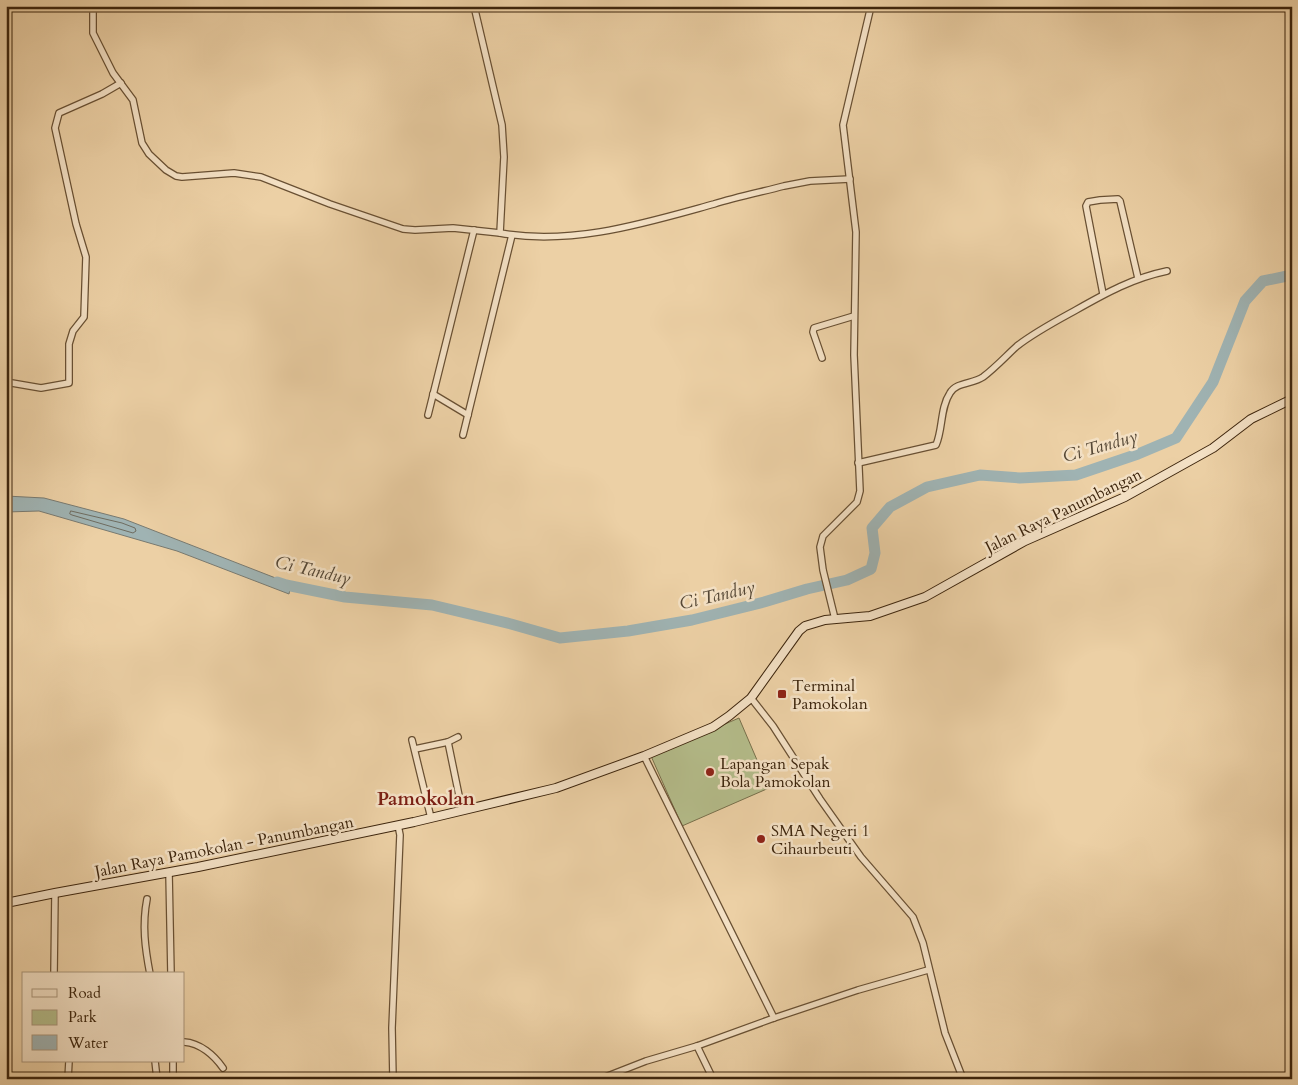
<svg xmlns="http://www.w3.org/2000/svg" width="1298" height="1085" viewBox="0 0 1298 1085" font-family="Cardo,serif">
<rect width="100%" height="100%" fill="#ecd0a5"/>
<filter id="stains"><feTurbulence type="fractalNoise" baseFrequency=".004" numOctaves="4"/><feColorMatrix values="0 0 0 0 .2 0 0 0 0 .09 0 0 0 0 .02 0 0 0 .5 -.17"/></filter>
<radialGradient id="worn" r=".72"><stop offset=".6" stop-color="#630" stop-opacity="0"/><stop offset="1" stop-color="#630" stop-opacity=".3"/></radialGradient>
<path fill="#b4bc8a" stroke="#78704c" d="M739 718 769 788 682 826 651 756Z"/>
<path fill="#9fb3b3" stroke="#787a71" d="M6 496 44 498 124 519 291 584 289 594 177 551 39 511 6 512Z"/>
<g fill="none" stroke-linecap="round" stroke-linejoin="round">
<path stroke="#6e6c60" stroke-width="1" d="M71 511 122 523 135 528 136 531 133 533 72 515 70 514Z"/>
<path stroke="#9fb3b3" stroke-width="11" d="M277 582 286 585 345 597 432 605 511 624 560 638 628 631 692 620 764 602 807 589 847 580 871 569 875 553 872 528 890 507 927 487 980 475 1020 478 1076 475 1138 454 1176 438 1213 382 1245 301 1263 281 1292 275"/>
<defs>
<g id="minor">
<path d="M93 6V33L113 73 133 100 142 143 149 154 166 170 176 176 182 177 234 173 261 177 330 204 403 229 415 230 453 228 500 233"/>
<path d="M474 6 502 125 504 157 500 233C572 246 645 223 714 204 737 197 761 192 784 186L810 181 850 179"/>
<path d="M1103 294 1086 206 1088 202 1100 200 1118 199 1120 201 1138 278"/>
<path d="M822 358 813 332 814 328 854 316"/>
<path d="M6 382 41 388 69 383V344L73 331 84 317 86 257 76 224 55 128 59 113 102 94 121 83"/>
<path d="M433 394 468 415"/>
<path d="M428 415 474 230"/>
<path d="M463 435 512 235"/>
<path d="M858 463 936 445C943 429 940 408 950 393 956 382 973 384 983 377 995 368 1006 356 1017 346 1035 332 1056 321 1076 310 1106 293 1133 278 1167 271"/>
<path d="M835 619 823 570 820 547 823 536 857 502 860 491 854 355 856 232 843 125 871 6"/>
<path d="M751 698 773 726 820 799 861 857 913 917 923 943 945 1033 963 1079"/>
<path d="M412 740 431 818"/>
<path d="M448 742 462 810"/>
<path d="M415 749 448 742 458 737"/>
<path d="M644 756 774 1018"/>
<path d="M169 873 171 974"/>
<path d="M147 899C142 925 145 948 150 974"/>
<path d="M54 974 55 893"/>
<path d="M184 1042C200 1043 214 1055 223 1068"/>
<path d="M697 1046 713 1079"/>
<path d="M155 1061 157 1079"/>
<path d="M173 1061V1079"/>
<path d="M68 1079 69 1061"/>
<path d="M393 1079 392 1028 400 835 398 825"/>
<path d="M600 1079 646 1061 697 1046 774 1018 858 990 928 970"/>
</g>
<path id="secondary" d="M6 903 55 893 198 867 414 822 556 788 644 756 713 727 729 716 751 698 799 631 805 626 825 620 870 616 925 597 1025 541 1125 497 1213 448 1251 419 1292 399"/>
</defs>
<use href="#minor" stroke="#695033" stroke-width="8"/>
<use href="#secondary" stroke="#3d250d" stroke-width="10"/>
<use href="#minor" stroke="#f3e0c4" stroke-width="5.5"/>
<use href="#secondary" stroke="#f3e0c4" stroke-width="8"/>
</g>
<g fill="#8f2418" stroke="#f3e0c4" stroke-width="2">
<rect x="777" y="689" width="10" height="10" rx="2.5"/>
<circle cx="710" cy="772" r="5"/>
<circle cx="761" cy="839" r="5"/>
</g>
<g text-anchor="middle" stroke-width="5" stroke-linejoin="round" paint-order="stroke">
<g font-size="16" fill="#3d250d" stroke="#f3e0c4">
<text transform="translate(1063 510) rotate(-26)" y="6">Jalan Raya Panumbangan</text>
<text transform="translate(224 846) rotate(-11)" y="6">Jalan Raya Pamokolan - Panumbangan</text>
</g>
<g font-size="16" fill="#3d250d" stroke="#f3e0c4" text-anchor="start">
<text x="792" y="691">Terminal<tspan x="792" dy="18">Pamokolan</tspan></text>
<text x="720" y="769">Lapangan Sepak<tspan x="720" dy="18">Bola Pamokolan</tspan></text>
<text x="771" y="836">SMA Negeri 1<tspan x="771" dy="18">Cihaurbeuti</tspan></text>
</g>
<g font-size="18" font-style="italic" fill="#564836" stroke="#f3e0c4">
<text transform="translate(1100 446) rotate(-16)" y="6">Ci Tanduy</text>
<text transform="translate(313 570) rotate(13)" y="6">Ci Tanduy</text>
<text transform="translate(717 595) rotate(-13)" y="6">Ci Tanduy</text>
</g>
<g font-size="19" font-weight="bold" fill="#7a1f14" stroke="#f3e0c4">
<text x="426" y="805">Pamokolan</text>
</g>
</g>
<rect width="1298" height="1085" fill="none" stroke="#ecd0a5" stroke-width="25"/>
<rect x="8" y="8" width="1283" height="1070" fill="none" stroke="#3d250d" stroke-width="2.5"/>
<rect x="12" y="12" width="1273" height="1060" fill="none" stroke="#3d250d"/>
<rect x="22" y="972" width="162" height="90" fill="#f3e0c4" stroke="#aa957b"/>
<rect x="32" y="989" width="25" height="8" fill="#f3e0c4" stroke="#aa957b"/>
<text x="68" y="998" font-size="15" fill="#3d250d">Road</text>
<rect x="32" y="1010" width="25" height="15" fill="#b4bc8a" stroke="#aa957b"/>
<text x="68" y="1022" font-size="15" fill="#3d250d">Park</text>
<rect x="32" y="1035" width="25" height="15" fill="#9fb3b3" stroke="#aa957b"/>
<text x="68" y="1048" font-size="15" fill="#3d250d">Water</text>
<rect width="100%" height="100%" filter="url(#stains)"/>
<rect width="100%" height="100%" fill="url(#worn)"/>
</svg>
